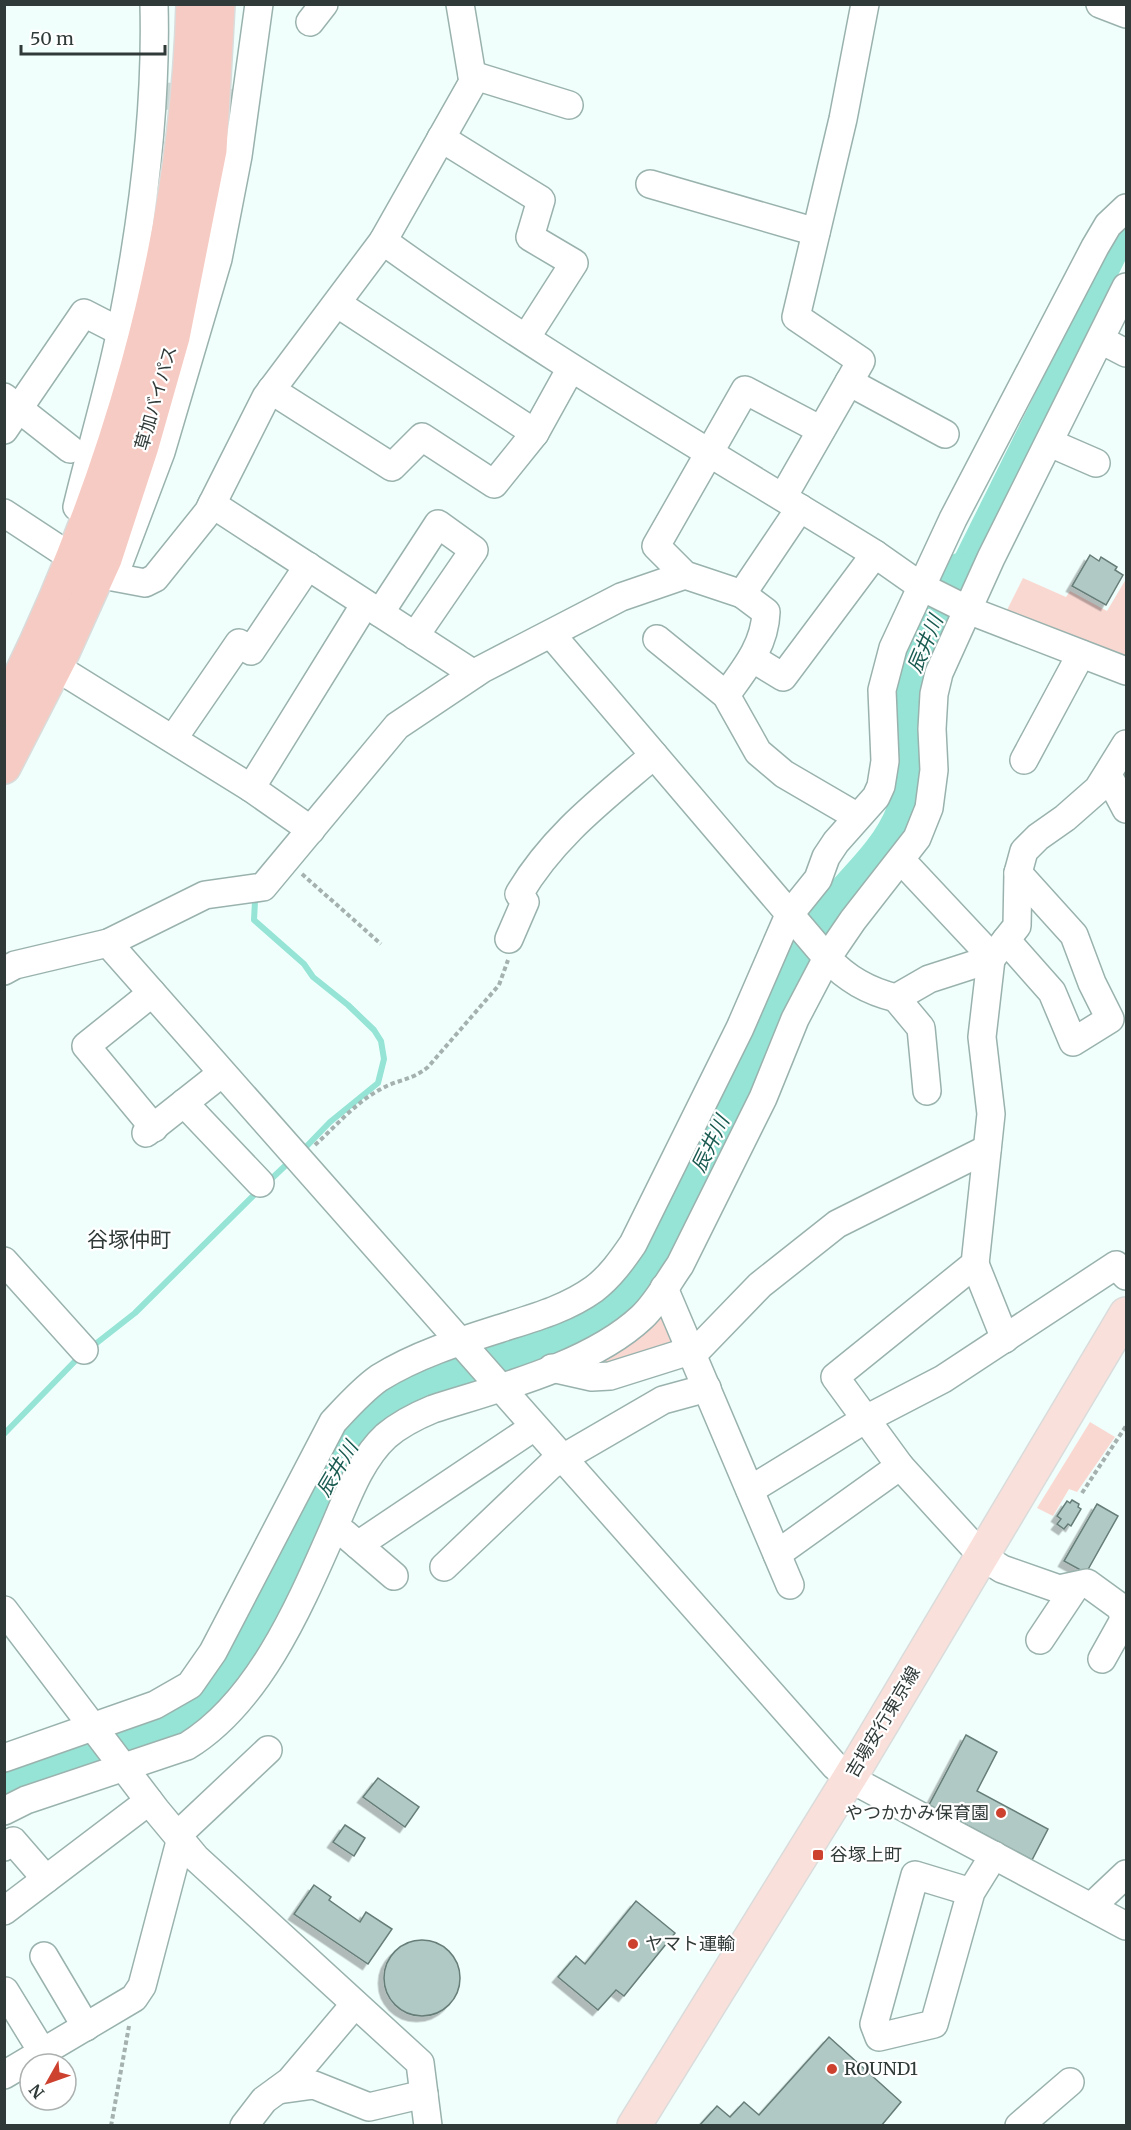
<svg xmlns="http://www.w3.org/2000/svg" width="1131" height="2130" viewBox="0 0 1131 2130" font-family="Merriweather,'Noto Sans JP',serif">
<defs>
<filter id="shadow"><feDropShadow dx="-5.5" dy="5.5" stdDeviation="0" flood-color="#0004"/></filter>
</defs>
<rect width="100%" height="100%" fill="#f0fffc"/>
<g fill="#fad8d2">
<path d="M1023 578 1066 597 1070 591 1107 611 1126 579V662L1004 616Z"/>
<path d="M663 1309 676 1345 589 1370Z"/>
<path d="M1090 1422 1115 1437 1077 1492 1069 1489 1053 1516 1037 1508Z"/>
</g>
<path fill="#95e4d5" d="M1126 224V259L952 613 931 603 1111 241Z"/>
<g fill="none" stroke-linecap="round" stroke-linejoin="round">
<g stroke="#95e4d5" stroke-width="6">
<path d="M255 901 254 920 304 964 313 977 348 1005 374 1030 381 1041 384 1059 378 1083 330 1122 303 1150"/>
<path d="M267 1183 286 1165"/>
<path d="M89 1349 135 1313 259 1190"/>
<path d="M4 1434 81 1355"/>
</g>
<path stroke="#95e4d5" stroke-width="34" d="M4 1786 130 1741 190 1715 207 1700 224 1680 250 1635 342 1452 376 1412 412 1391 597 1320C635 1296 654 1256 675 1217 708 1155 736 1092 765 1028 780 996 793 961 813 931 841 889 885 859 903 812 918 771 902 727 908 686 915 645 942 606 960 570"/>
</g>
<g fill="#b1c9c4" stroke="#667d78" stroke-width="1.5" filter="url(#shadow)">
<path d="M1090 555 1099 561 1101 557 1117 567 1115 570 1123 575 1106 605 1072 586Z"/>
<path d="M1072 1500 1079 1504 1078 1507 1081 1509 1071 1526 1068 1524 1064 1529 1057 1524 1061 1519 1057 1516 1067 1501 1070 1503Z"/>
<path d="M1097 1504 1118 1516 1086 1573 1064 1561Z"/>
<path d="M966 1735 997 1752 977 1791 1048 1829 1032 1860 929 1805Z"/>
<path d="M378 1778 419 1807 405 1827 363 1797Z"/>
<path d="M345 1825 365 1838 354 1856 333 1842Z"/>
<path d="M314 1885 331 1897 329 1900 360 1922 366 1912 392 1929 368 1964 294 1914Z"/>
<path d="M636 1901 675 1933 624 1996 616 1990 598 2010 558 1977 576 1956 585 1964Z"/>
<circle cx="422" cy="1978" r="38"/>
<path d="M829 2037 901 2102 881 2126H699L717 2106 730 2117 744 2102 759 2115Z"/>
</g>
<g fill="none" stroke-linecap="round" stroke-linejoin="round">
<path stroke="#cad8d5" stroke-width="27" stroke-dasharray="27 14" stroke-linecap="butt" d="M166 96 236 103"/>
<defs>
<g id="minor">
<path d="M1100 4 1126 14"/>
<path d="M310 22 324 4"/>
<path d="M472 75 569 105"/>
<path d="M441 138 541 200 530 237 574 263 526 338"/>
<path d="M650 184 816 232"/>
<path d="M383 241C541 355 710 452 875 554L922 587 968 610 1126 671"/>
<path d="M338 304 535 433"/>
<path d="M1101 340 1126 353"/>
<path d="M849 382 945 434"/>
<path d="M271 390 392 467 422 437 494 484 535 433 571 368"/>
<path d="M4 397 70 449"/>
<path d="M4 430 84 313 121 332"/>
<path d="M1050 443 1096 463"/>
<path d="M783 497 861 361 796 317 843 119 865 4"/>
<path d="M212 504 474 674"/>
<path d="M77 507C91 448 109 390 121 330 142 224 157 113 154 4"/>
<path d="M800 508 742 594 685 575 656 546 745 390 821 430"/>
<path d="M4 513 74 559"/>
<path d="M116 571 161 452 218 259 238 156 259 4"/>
<path d="M113 577 145 583 155 578 208 512 266 397 383 241 473 82 460 4"/>
<path d="M380 613 438 524 474 550 415 636"/>
<path d="M551 634 827 958C847 979 868 991 896 998L929 979 991 959 1017 926 1018 873 1024 851 1038 837 1065 818 1098 789 1126 744"/>
<path d="M657 639 726 695 758 752 784 774 856 816"/>
<path d="M752 658 783 677 875 554"/>
<path d="M56 667 251 788 311 830"/>
<path d="M726 695C745 669 765 645 766 612L742 594"/>
<path d="M173 739 239 643 251 651 308 566"/>
<path d="M1024 760 1081 654"/>
<path d="M1108 775 1126 809"/>
<path d="M251 788 365 604"/>
<path d="M902 861 992 957"/>
<path d="M509 939 525 902 519 894C553 836 604 798 654 755"/>
<path d="M1006 940 1052 992 1073 1042 1110 1019 1092 983 1074 935 1018 873"/>
<path d="M108 943 835 1766 849 1778 1126 1926"/>
<path d="M991 959 982 1037 991 1114 975 1264 835 1377 900 1466 983 1557 1002 1569 1059 1589 1087 1583 1120 1607 1126 1622"/>
<path d="M4 971 15 965 108 943 205 895 263 887 397 726 482 669 621 597 685 575"/>
<path d="M152 993 86 1046 154 1128"/>
<path d="M896 998 921 1028 927 1091"/>
<path d="M184 1103 260 1183"/>
<path d="M146 1133 222 1073"/>
<path d="M4 1261 84 1350"/>
<path d="M975 1264 1005 1339"/>
<path d="M664 1288 790 1585"/>
<path d="M552 1368 592 1377 610 1376 699 1348 760 1285 837 1224 987 1149"/>
<path d="M750 1490 864 1420 943 1379 1116 1265 1126 1276"/>
<path d="M345 1534 394 1576"/>
<path d="M358 1545 534 1427"/>
<path d="M777 1554 900 1466"/>
<path d="M444 1567 551 1465 663 1400 707 1388"/>
<path d="M4 1610 156 1810 196 1858 420 2063 428 2126"/>
<path d="M1040 1640 1076 1586"/>
<path d="M1102 1659 1126 1616"/>
<path d="M4 1758 155 1705 190 1685 213 1652 333 1422C347 1407 362 1390 379 1378 419 1353 467 1339 511 1325 540 1316 569 1307 594 1289 610 1277 622 1260 633 1244L740 1028 789 915 818 879 826 857 836 842 876 797 881 786 885 761 882 690 893 648 953 519 1095 247 1108 225 1126 208"/>
<path d="M4 1811 26 1800 187 1746C259 1702 300 1605 333 1530 347 1498 360 1460 386 1436 400 1424 416 1416 433 1409 499 1388 591 1365 642 1317 657 1303 668 1282 680 1265L763 1098 795 1019 827 958 853 920 917 838 929 808 934 770 932 729 934 694 939 673 991 558 1126 287"/>
<path d="M4 1847 13 1841 46 1879"/>
<path d="M971 1892 915 1875 874 2024 879 2037 934 2024 971 1892 994 1855"/>
<path d="M1091 1907 1126 1874"/>
<path d="M4 1911 149 1801"/>
<path d="M44 1956 86 2027"/>
<path d="M5 1991 43 2053"/>
<path d="M4 2075 134 1998 142 1986 183 1830 268 1750"/>
<path d="M278 2090 314 2085 369 2107 424 2094"/>
<path d="M244 2126 264 2100 290 2081 355 2004"/>
<path d="M1019 2126 1070 2082"/>
</g>
<path id="major" d="M634 2126 858 1764 1126 1314"/>
<g id="highway">
<path d="M4 709C114 491 186 249 193 4"/>
<path d="M4 767 63 652 105 559 142 446 173 337 210 150 218 4"/>
</g>
</defs>
<use href="#minor" stroke="#9ab2ad" stroke-width="30"/>
<use href="#major" stroke="#dadcdb" stroke-width="36"/>
<use href="#highway" stroke="#dadcdb" stroke-width="36"/>
<g stroke="#a4b1ae" stroke-width="4" stroke-dasharray="4.5 3" stroke-linecap="butt">
<path d="M302 874 381 944"/>
<path d="M315 1145C336 1126 356 1102 381 1089 398 1079 411 1081 428 1067L499 985 508 960"/>
<path d="M1082 1493 1126 1426"/>
<path d="M111 2126 129 2026"/>
</g>
<use href="#minor" stroke="#fff" stroke-width="27"/>
<use href="#major" stroke="#fae0db" stroke-width="33"/>
<use href="#highway" stroke="#f6cbc3" stroke-width="33"/>
</g>
<g fill="#cd412f" stroke="#fff" stroke-width="2">
<circle cx="1001" cy="1813" r="6"/>
<rect x="812" y="1849" width="12" height="12" rx="3"/>
<circle cx="633" cy="1944" r="6"/>
<circle cx="832" cy="2069" r="6"/>
</g>
<g text-anchor="middle" stroke-width="4.5" stroke-linejoin="round" paint-order="stroke">
<g font-size="18" fill="#303a38" stroke="#fff">
<text transform="translate(156 398) rotate(-74)" y="6">草加バイパス</text>
<text transform="translate(883 1722) rotate(-59)" y="6">吉場安行東京線</text>
</g>
<g font-size="18" fill="#303a38" stroke="#fff" text-anchor="start">
<text x="989" y="1819" text-anchor="end">やつかかみ保育園</text>
<text x="830" y="1861">谷塚上町</text>
<text x="645" y="1950">ヤマト運輸</text>
<text x="844" y="2075">ROUND1</text>
</g>
<g font-size="20" font-style="italic" fill="#1a5b51" stroke="#fff">
<text transform="translate(925 644) rotate(-67)" y="7">辰井川</text>
<text transform="translate(710 1144) rotate(-64)" y="7">辰井川</text>
<text transform="translate(337 1469) rotate(-59)" y="7">辰井川</text>
</g>
<g font-size="21" fill="#303a38" stroke="#fff">
<text x="129" y="1247">谷塚仲町</text>
</g>
</g>
<rect width="1131" height="2130" fill="none" stroke="#303a38" stroke-width="12"/>
<g transform="translate(48 2082) rotate(230)"><circle r="28" fill="#ffffff" stroke="#acb0af" stroke-width="1.5"/>
<path d="M0-4.5L10 22L0 15L-10 22Z" fill="#cd412f"/>
<text y="-9" font-size="16" font-weight="bold" text-anchor="middle" fill="#303a38">N</text>
</g>
<path d="M21 45v9h144v-9" fill="none" stroke="#303a38" stroke-width="3"/>
<text x="30" y="45" font-size="18" fill="#303a38" stroke="#ffffff" stroke-width="4.5" paint-order="stroke">50 m</text>
</svg>
